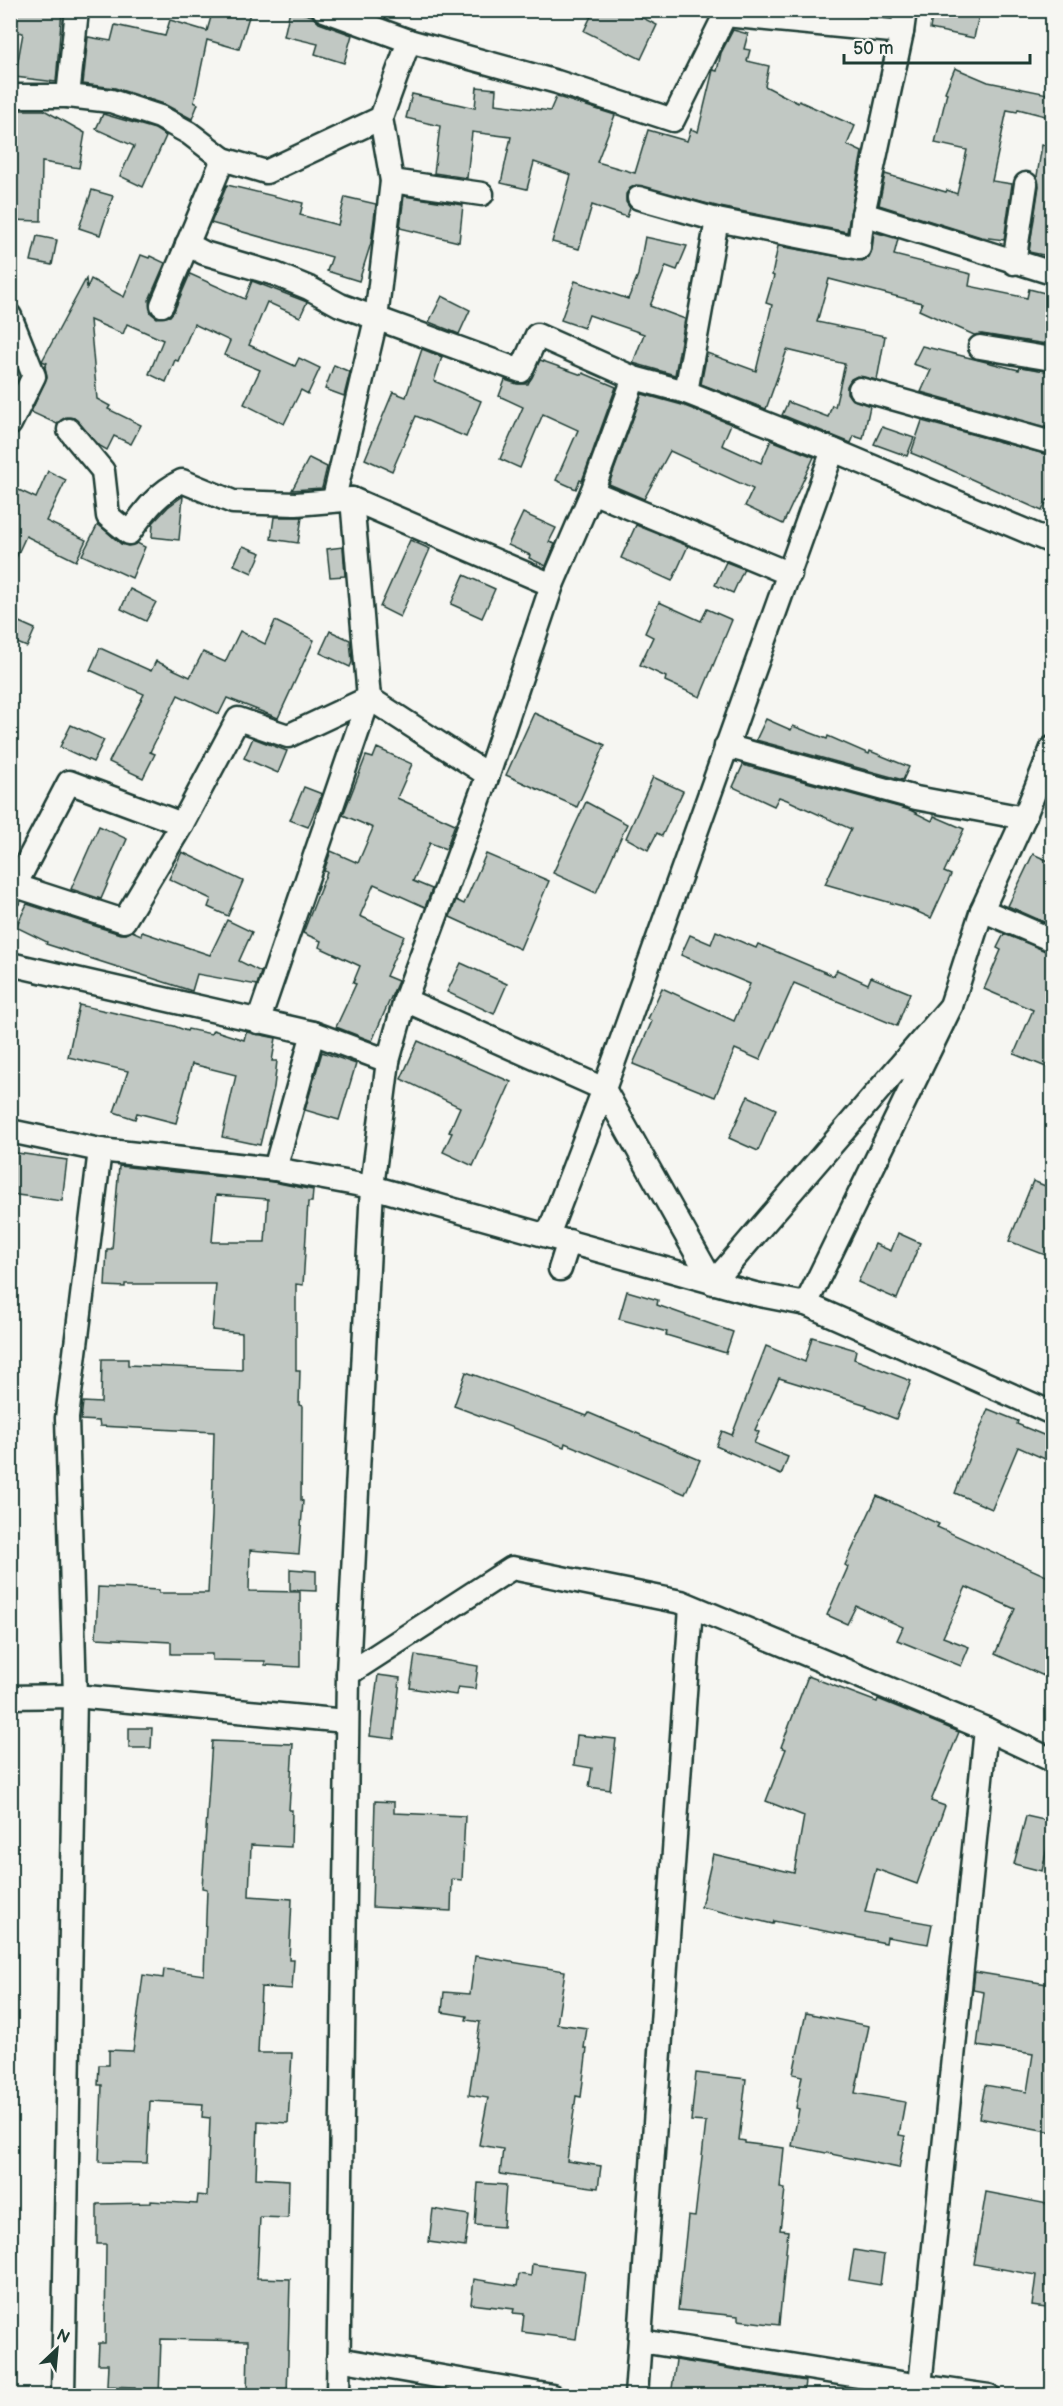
<svg xmlns="http://www.w3.org/2000/svg" width="1063" height="2406" viewBox="0 0 1063 2406" font-family="'Balsamiq Sans',sans-serif">
<rect width="100%" height="100%" fill="#f6f6f2"/>
<filter id="ink" filterUnits="userSpaceOnUse"><feTurbulence type="fractalNoise" baseFrequency=".0167" numOctaves="2"/><feDisplacementMap in="SourceGraphic" scale="12" xChannelSelector="R" yChannelSelector="G"/><feConvolveMatrix kernelMatrix="1 2 1 2 8 2 1 2 1" color-interpolation-filters="sRGB"/></filter>
<g filter="url(#ink)">
<g fill="#c1c8c3" stroke="#1f3d34" stroke-width="1.5" fill-rule="evenodd">
<path d="M10 10H62L56 82 15 77 23 33 10 30Z"/>
<path d="M213 10H251L239 49 207 40 194 102 198 104 192 119 164 104 115 88 83 84 88 37 111 41 115 25 165 36 170 20 207 31Z"/>
<path d="M290 10 312 16 319 23 352 35 344 63 315 54 318 44 284 36Z"/>
<path d="M594 10H627L657 25 641 59 584 31Z"/>
<path d="M933 10H980L974 38 930 29Z"/>
<path d="M733 30 748 34 744 49 750 50 747 61 769 66 765 86 798 103 799 101 855 126 847 145 862 152 847 232 720 207 636 185 630 188 626 194V202L630 208 627 217 592 205 579 249 552 242 571 175 534 162 527 189 501 183 511 137 472 132 467 178 434 173 440 126 406 118 412 94 475 108 477 87 496 89 495 104 550 111 556 97 561 98 615 115 597 162 635 173 648 130 687 141 691 129 698 132 713 70 717 71 721 53Z"/>
<path d="M955 68 988 82 1053 95V118L1018 109 1017 112 1007 110 992 181 1012 184 1004 240 981 237 879 205 885 174 946 192 947 190 957 194 967 150 935 143 947 93 945 92Z"/>
<path d="M10 110H44L85 133 79 168 42 162 41 221 10 220Z"/>
<path d="M103 114 155 129 166 136 143 187 120 176 134 146 96 129Z"/>
<path d="M1042 145 1053 146V257L1029 252 1039 186 1037 176Z"/>
<path d="M227 185 303 203 300 215 338 225 345 197 376 204 371 243 359 281 327 271 332 257 211 223Z"/>
<path d="M92 190 113 196 100 235 79 228Z"/>
<path d="M404 196 463 205 459 242 400 228Z"/>
<path d="M874 232 898 239 894 255 971 274 969 286 1027 298 1029 289 1053 295V345L982 334 974 335 919 310 922 303 829 279 817 322 885 336 877 380 857 376 851 379 847 386V393L851 399 870 406 863 439 854 436 851 443 782 415 788 402 828 417 832 405 835 407 845 364 787 350 766 409 701 384 707 353 756 371 772 305 766 303 774 276 772 275 778 246 863 261 869 257 872 250Z"/>
<path d="M37 236 57 240 52 265 31 261Z"/>
<path d="M645 237 687 246 677 270 666 266 650 306 685 319 675 375 633 363 644 334 589 315 584 328 561 320 575 281 628 299 638 275Z"/>
<path d="M141 255 149 258 150 256 165 263 149 300 151 313 157 318 170 316 174 311 190 274 245 299 252 281 307 302 300 317 267 302 249 345 295 366 299 358 320 368 308 394 301 390 284 424 244 404 260 370 224 355 230 341 194 324 178 361 175 360 166 382 149 374 163 340 127 324 123 334 90 320 97 399 110 406 108 409 141 425 131 444 114 436 107 450 100 446 74 418 66 417 57 424 31 412 47 377 45 367 47 363 42 361 86 279 87 288 91 279 124 297Z"/>
<path d="M442 296 470 310 459 334 429 322Z"/>
<path d="M922 346 1019 370 1020 367 1053 372V429L921 392 931 370 913 364Z"/>
<path d="M422 349 442 357 434 381 481 401 466 437 416 416 392 471 365 459 393 392 406 397Z"/>
<path d="M540 360 582 375 583 373 616 387 582 481 580 480 576 489 556 480 578 430 543 414 520 468 500 459 523 407 499 396 505 380 517 384H528Z"/>
<path d="M334 365 350 372 344 396 325 389Z"/>
<path d="M642 394 682 405 731 424 722 445 761 463 771 440 814 457 783 524 745 506 753 489 670 451 644 499 609 484Z"/>
<path d="M922 421 1053 456V502L1047 500 1042 511 938 464 911 453Z"/>
<path d="M882 427 914 438 907 456 874 444Z"/>
<path d="M309 458 327 467 322 488 292 490Z"/>
<path d="M48 471 66 480 46 521 86 540 76 561 26 536 10 571V486L36 498Z"/>
<path d="M183 496 179 540 152 537 153 523 168 507Z"/>
<path d="M523 513 556 528 549 542 555 544 546 566 529 558 530 555 508 545Z"/>
<path d="M274 517H302L298 543 271 539Z"/>
<path d="M98 524 121 544 128 546 137 543 145 547 132 578 82 555Z"/>
<path d="M636 525 688 546 672 581 621 558Z"/>
<path d="M410 540 430 549 400 617 380 607Z"/>
<path d="M243 546 261 553 252 573 234 565Z"/>
<path d="M343 547 345 576 330 577 327 549Z"/>
<path d="M726 562 744 569 733 593 715 585Z"/>
<path d="M464 575 495 589 482 618 451 604Z"/>
<path d="M130 589 156 602 146 621 121 609Z"/>
<path d="M659 602 701 621 707 609 732 620 700 697 665 681 666 677 640 665 653 637 645 633Z"/>
<path d="M10 618 35 629 27 647 10 640Z"/>
<path d="M275 621 314 640 278 718 227 698 219 714 178 695 150 752 155 754 143 778 109 762 144 694 90 670 100 648 151 671 156 661 190 677 203 652 225 662 240 631 265 644Z"/>
<path d="M330 631 350 640 352 662 350 667 320 653Z"/>
<path d="M534 713 605 745 577 807 506 775Z"/>
<path d="M766 719 791 730 793 726 827 739 828 736 869 754 870 751 909 767 903 780 756 740Z"/>
<path d="M71 725 104 740 93 762 60 747Z"/>
<path d="M253 738 287 751 278 773 244 758Z"/>
<path d="M377 748 412 764 397 798 455 824 446 849 430 843 413 881 432 889 425 907 374 884 360 916 404 936 386 976 398 981 372 1041 336 1027 356 984 353 983 360 966 319 947 321 941 303 933 327 872 324 871 331 851 358 863 373 828 343 815 366 756 373 758Z"/>
<path d="M743 765 910 810 932 821 934 816 964 829 944 872 951 875 931 918 909 908 825 884 851 829 787 800 779 797 774 806 733 787Z"/>
<path d="M653 777 683 791 662 836 657 833 648 850 626 838Z"/>
<path d="M304 787 322 794 308 827 290 820Z"/>
<path d="M586 802 627 824 596 893 553 873Z"/>
<path d="M99 826 127 839 101 899 71 889Z"/>
<path d="M182 852 243 881 228 916 208 907 211 899 169 879Z"/>
<path d="M486 854 549 881 520 949 450 917 456 900 464 904Z"/>
<path d="M1033 854 1053 863V926L1008 906Z"/>
<path d="M27 904 120 934H126L132 931 141 935 142 932 210 955 227 920 252 932 239 961 261 972 257 985 197 974 192 991 46 944 47 942 16 927Z"/>
<path d="M716 931 756 948 758 944 834 976 837 970 868 984 871 977 910 993 897 1026 794 983 760 1060 735 1049 715 1097 633 1064 652 1021 648 1019 662 988 734 1021 750 984 681 955 690 935 711 944Z"/>
<path d="M1004 934 1053 953V1053L1046 1067 1014 1054 1033 1010 984 989 1001 950 997 948Z"/>
<path d="M461 963 507 984 494 1014 447 992Z"/>
<path d="M79 1005 174 1026 187 1031 188 1029 211 1034 213 1030 244 1040 246 1032 276 1038 272 1061H277L274 1087 260 1145 222 1137 236 1075 192 1064 176 1123 137 1113 135 1119 114 1112 128 1071 68 1057Z"/>
<path d="M418 1041 511 1082 473 1166 443 1152 452 1133 449 1132 460 1107 401 1079Z"/>
<path d="M322 1052 356 1064 339 1120 305 1110Z"/>
<path d="M748 1096 776 1109 758 1151 729 1138Z"/>
<path d="M10 1152 67 1160 62 1201 10 1194Z"/>
<path d="M119 1166 273 1182 313 1190 312 1202H308L303 1285 296 1284V1370H300L299 1405 302 1406 301 1500 303 1501 299 1554 250 1550 249 1591 300 1592V1667L265 1665V1661L212 1660V1654H171V1642L96 1638 98 1587 159 1590V1593H208L212 1516 214 1432 100 1426 99 1421 81 1420 83 1402 101 1403 102 1359H128V1365L242 1370V1333L212 1330 216 1284H125V1287L105 1286 107 1249H112ZM216 1195 268 1199 265 1242H212Z"/>
<path d="M1033 1181 1053 1189V1258L1009 1241Z"/>
<path d="M898 1233 920 1243 897 1299 858 1282 875 1244 891 1251Z"/>
<path d="M627 1291 658 1300 657 1305 733 1332 726 1353 666 1335 667 1332 619 1319Z"/>
<path d="M812 1337 856 1350 854 1359 911 1381 896 1419 866 1407 867 1405 779 1378 755 1430 759 1432 754 1443 788 1457 781 1475 716 1446 722 1431 732 1435 766 1346 805 1362Z"/>
<path d="M466 1372 587 1416 589 1413 700 1460 685 1494 565 1443 564 1447 454 1406Z"/>
<path d="M988 1409 1018 1421 1017 1424 1053 1439 1045 1459 1018 1447 992 1509 955 1493Z"/>
<path d="M877 1496 939 1524 937 1527 1053 1579V1680L995 1654 1015 1609 966 1587 943 1637 969 1647 961 1666 897 1640 903 1627 856 1606 847 1624 827 1615 848 1567 845 1565Z"/>
<path d="M290 1569 316 1571V1591L290 1590Z"/>
<path d="M415 1655 478 1666 475 1689 458 1687 456 1695 410 1688Z"/>
<path d="M378 1675 400 1678 394 1739 370 1736Z"/>
<path d="M808 1676 877 1702 878 1699 959 1732 931 1801 945 1806 917 1884 876 1869 865 1912 932 1924 928 1944 887 1937 886 1943 774 1921 773 1924 701 1907 713 1854 794 1873 804 1816 766 1801 786 1749 781 1747Z"/>
<path d="M129 1728H152L151 1748H129Z"/>
<path d="M577 1735 616 1739 610 1790 589 1787 592 1768 574 1765Z"/>
<path d="M212 1741 293 1744 289 1810H292L291 1847 251 1845 249 1896 292 1899 289 1960H294L292 1989 261 1987 258 2053H292L288 2123 258 2121 256 2178 289 2180 288 2218 260 2217 257 2278 290 2279 287 2396H247L248 2341 161 2339 159 2396H135V2387L107 2386 108 2364H98L99 2343H105L106 2244H97V2204L151 2203V2201L197 2204 198 2195 207 2196 210 2118 202 2117 203 2104 150 2101 147 2163 99 2162 102 2085H98L99 2065H109V2050L133 2051 143 1975 163 1978 164 1969 204 1975 207 1889 202 1888Z"/>
<path d="M375 1801 394 1802V1813L465 1816 462 1880 452 1879 451 1911 372 1907Z"/>
<path d="M1026 1816 1053 1822 1042 1871 1014 1864Z"/>
<path d="M475 1956 565 1971 557 2024 587 2028 584 2048H587L581 2097 576 2096 567 2161 601 2166 598 2188 500 2174 503 2149 479 2145 488 2098 469 2095 480 2022 466 2020 467 2016 442 2012 444 1992 470 1994Z"/>
<path d="M975 1972 1053 1985V2132L979 2118 985 2085 1027 2092 1033 2054 977 2046 984 1992 973 1990Z"/>
<path d="M806 2013 869 2026 855 2093 905 2102 899 2135 905 2136 899 2168 792 2146 799 2109 796 2108 802 2076 793 2074Z"/>
<path d="M696 2073 746 2079 739 2140 745 2141V2143L784 2148 780 2188 785 2189 780 2230 788 2231 779 2325 738 2320V2316L678 2310 688 2216 695 2217 706 2122 691 2121Z"/>
<path d="M478 2183 506 2185 503 2227 475 2225Z"/>
<path d="M986 2192 1053 2205V2309L1032 2306 1036 2275 974 2264Z"/>
<path d="M433 2209 469 2215 465 2247 429 2242Z"/>
<path d="M854 2250 884 2255 880 2285 849 2280Z"/>
<path d="M532 2264 585 2271 576 2339 522 2332 524 2314 513 2313 514 2309 471 2304 474 2279 517 2286 519 2274 531 2276Z"/>
<path d="M676 2360 805 2381 803 2396H671Z"/>
</g>
<g fill="none" stroke-linecap="round" stroke-linejoin="round">
<defs>
<g id="street">
<path d="M324 10 409 41"/>
<path d="M10 96H68L111 101 160 117 189 133 223 159 266 172 381 118 409 41 557 82 673 120 725 15 902 32 905 10"/>
<path d="M68 96 77 10"/>
<path d="M392 181 482 194"/>
<path d="M639 198 717 220 859 248 863 214 902 32"/>
<path d="M863 214 1052 273"/>
<path d="M187 244 204 253 275 274 309 288 340 305 521 371 537 335 634 378 686 392 833 450 1052 542"/>
<path d="M1014 263 1026 184"/>
<path d="M162 305 223 159"/>
<path d="M10 316 34 376 10 424"/>
<path d="M980 347 1052 359"/>
<path d="M860 389 1052 443"/>
<path d="M686 392 717 220"/>
<path d="M69 430 103 471 108 516 129 533C145 511 157 493 182 481L233 502 296 504 344 500"/>
<path d="M592 492 790 574"/>
<path d="M352 499 552 585"/>
<path d="M726 746 916 798 1024 818"/>
<path d="M10 884 124 921 182 824 238 719 288 736 369 698 488 775"/>
<path d="M10 895 69 782 182 824"/>
<path d="M982 910 1052 940"/>
<path d="M10 964 313 1033 388 1061"/>
<path d="M405 1000 604 1089 713 1283 951 1006"/>
<path d="M258 1022 369 698 352 499 344 500 335 494 376 319 392 181 381 118"/>
<path d="M10 1131 100 1150 275 1169 372 1187 755 1294 806 1304 1052 1413"/>
<path d="M100 1150 67 1418 75 1696 346 1721"/>
<path d="M275 1169 313 1033"/>
<path d="M548 1235 604 1089 833 450"/>
<path d="M560 1269 569 1241"/>
<path d="M806 1304 951 1006 982 910 1024 818 1052 748"/>
<path d="M348 1674 512 1568 681 1602 986 1729 1052 1760"/>
<path d="M10 1697 75 1696 63 2396"/>
<path d="M641 2341 920 2386 989 2396"/>
<path d="M338 2359 552 2396"/>
<path d="M920 2386 986 1729"/>
<path d="M338 2396 348 1674 372 1187 388 1061 405 1000 488 775 552 585 592 492 634 378"/>
<path d="M636 2396 691 1607"/>
</g>
</defs>
<use href="#street" stroke="#1f3d34" stroke-width="27"/>
<use href="#street" stroke="#f6f6f2" stroke-width="22"/>
</g>
</g>
<rect width="1063" height="2406" fill="none" stroke="#f6f6f2" stroke-width="36"/>
<rect x="18" y="18" width="1027" height="2370" fill="none" stroke="#1f3d34" stroke-width="2" filter="url(#ink)"/>
<g transform="translate(57 2349) rotate(26)" stroke="#f6f6f2" stroke-width="4.5" paint-order="stroke">
<path d="M0-4.5L10 22L0 15L-10 22Z" fill="#1f3d34"/>
<text y="-9" font-size="16" font-weight="bold" text-anchor="middle" fill="#1f3d34">N</text>
</g>
<path d="M844 54v9h186v-9" fill="none" stroke="#1f3d34" stroke-width="3"/>
<text x="853" y="54" font-size="18" fill="#1f3d34" stroke="#f6f6f2" stroke-width="4.5" paint-order="stroke">50 m</text>
</svg>
